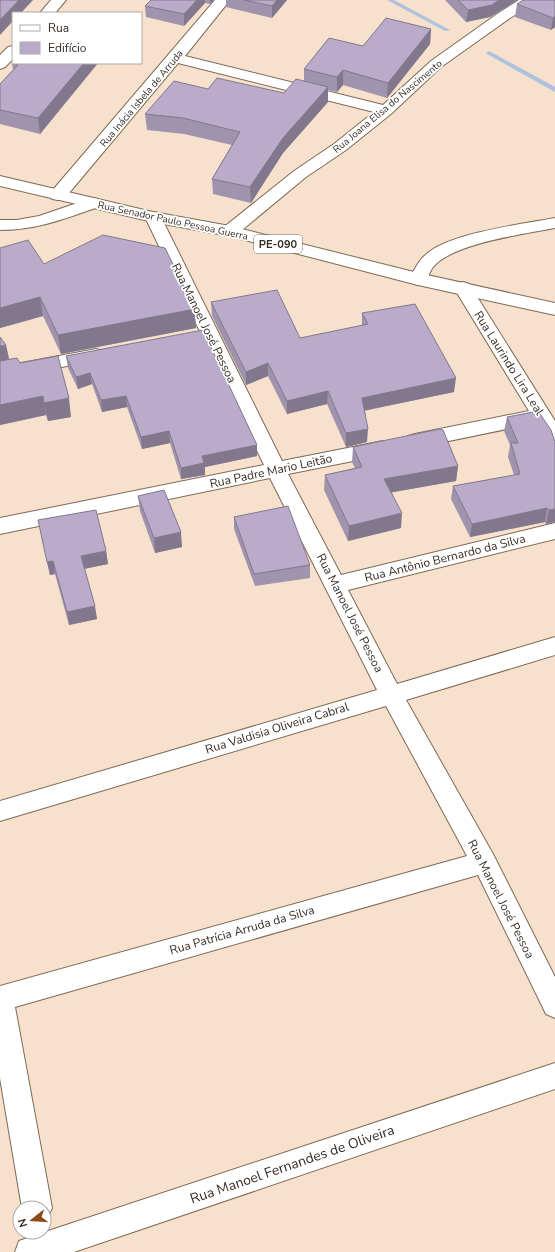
<svg xmlns="http://www.w3.org/2000/svg" width="555" height="1252" viewBox="0 0 555 1252" font-family="'Nunito Sans',sans-serif">
<rect width="100%" height="100%" fill="#f7e1cc"/>
<g fill="none" stroke-linecap="round" stroke-linejoin="round">
<g fill="#aec1de" fill-rule="evenodd">
<path d="M387 0H394L450 30 445 31Z"/>
<path d="M489 51 555 87V92L487 54 486 53Z"/>
</g>
<defs>
<g id="minor">
<path d="M51 0H66L55 13H40Z"/>
<path d="M215 0H230L185 56 383 105 431 61 500 12 519 0H536L534 3 510 18 441 67 392 113 346 150 306 177 236 235 230 236 224 235 221 231 224 227 294 171 334 144 374 112 178 63 64 199 58 200 52 199 50 195 52 191Z"/>
<path d="M13 46V59L5 67 0 69V55L8 47Z"/>
<path d="M92 198 98 199 100 203 98 207C64 219 36 230 0 230V220H17L39 216Z"/>
<path d="M153 212 159 213 161 217 282 461 383 441 390 443 393 448 390 453 383 455 288 474 341 575 555 523V539L348 590 397 684 555 637V655L406 700 493 854 555 977V1018L546 1014 478 875 15 1007 52 1208 47 1218 44 1220V1208H22L0 1078V986L467 856 386 706 0 821V801L377 690 270 478 0 534V518L264 465 145 217 147 213Z"/>
<path d="M555 218V228C525 234 453 243 433 267 430 271 428 278 424 283L418 285 412 283 409 279C415 269 419 259 429 252 454 233 522 224 555 218Z"/>
<path d="M463 282 469 284 555 421V444L548 442 536 423 415 448 408 446 405 441 408 436 415 434 529 411 454 288 457 284Z"/>
<path d="M96 349 103 351 105 355 103 359 0 379V367Z"/>
<path d="M555 1063V1089L74 1252H15L19 1241 30 1237Z"/>
</g>
<path id="major" d="M0 176 153 212 230 226 418 273 555 303V315L418 285 229 236 153 222 0 186Z"/>
</defs>
<use href="#minor" stroke="#7d6a57" stroke-width="2"/>
<use href="#major" stroke="#7d6a57" stroke-width="2"/>
<use href="#minor" fill="#fff" fill-rule="evenodd"/>
<use href="#major" fill="#fff" fill-rule="evenodd"/>
</g>
<g fill="#9f93ad">
<path d="M151 0H214L210 4 205 3 184 26 146 17 145 6Z"/>
<path d="M226 0H287L272 18 226 7Z"/>
<path d="M445 0H517L490 17 466 22Z"/>
<path d="M555 0V27L551 30 515 17 517 4Z"/>
<path d="M431 29 430 44 387 98 343 85 337 92 328 90V102L283 153 251 203 213 194 212 179 232 145 184 134 147 130 145 114 208 89 284 93 304 81V69L363 46Z"/>
<path d="M12 63H98L40 134 0 124V84L13 70Z"/>
<path d="M0 248 44 264 196 328 61 354 43 316 0 328Z"/>
<path d="M211 302 300 338 362 326V313L454 392 364 411 367 442 346 447 327 404 287 414 268 376 246 385 212 316Z"/>
<path d="M6 345 9 359 20 363 71 417 48 421 46 415 0 425Z"/>
<path d="M66 356 257 456 205 467V475L181 479 170 443 142 449 127 407 102 412 92 384 78 389 68 368Z"/>
<path d="M507 417 555 522 546 524 545 522 470 537 451 499 453 486 514 475 508 457 510 445 504 431Z"/>
<path d="M353 447 458 466 456 481 392 492 401 528 348 541 324 490 325 475 355 468 352 462Z"/>
<path d="M138 496 182 547 155 553 140 511Z"/>
<path d="M234 517 310 565V578L255 586 234 529Z"/>
<path d="M38 520 106 551 108 564 84 569 97 619 69 625 55 574 50 575Z"/>
</g>
<g fill="#82788d">
<path d="M19 0H33L21 13H13V21L0 35V20Z"/>
<path d="M197 0H205V3L184 26V14Z"/>
<path d="M210 0H214L210 4Z"/>
<path d="M277 0H287L272 18V6Z"/>
<path d="M499 0H517L490 17 466 22 468 10Z"/>
<path d="M555 16V27L551 30 553 18Z"/>
<path d="M431 29 430 44 387 98 388 83Z"/>
<path d="M84 63H98L40 134 38 118Z"/>
<path d="M343 70V85L337 92V77Z"/>
<path d="M328 87V102L283 153 251 203 250 187 283 138Z"/>
<path d="M40 297 43 316 0 328V308Z"/>
<path d="M195 309 196 328 61 354 58 335Z"/>
<path d="M6 345 10 364 0 366V346Z"/>
<path d="M268 363V376L246 385V372Z"/>
<path d="M90 373 92 384 78 389 76 377Z"/>
<path d="M456 378 454 392 361 411 362 398Z"/>
<path d="M328 391 327 404 287 414V401Z"/>
<path d="M43 396 46 415 0 425V405Z"/>
<path d="M126 396 127 407 102 412 101 400Z"/>
<path d="M69 398 71 417 48 421 44 403Z"/>
<path d="M368 429 367 442 346 447V433Z"/>
<path d="M169 431 170 443 142 449 141 437Z"/>
<path d="M257 445V456L205 467V475L181 479V468L202 456Z"/>
<path d="M458 466 456 481 383 494 384 479Z"/>
<path d="M547 508 545 522 470 537 472 524Z"/>
<path d="M555 509V522L546 524 549 510Z"/>
<path d="M402 513 401 528 348 541 349 526Z"/>
<path d="M181 532 182 547 155 553 154 538Z"/>
<path d="M106 551 108 564 83 569 81 556Z"/>
<path d="M53 561 55 574 50 575 47 562Z"/>
<path d="M95 606 97 619 69 625 67 612Z"/>
</g>
<g fill="#b9abc9" stroke="#82788d">
<path d="M0 0H19L0 20Z"/>
<path d="M151 0H197L184 14 145 6Z"/>
<path d="M244 0H277L272 6Z"/>
<path d="M458 0H499L492 5 468 10Z"/>
<path d="M523 0H555V16L553 18 517 4Z"/>
<path d="M386 18 431 29 388 83 343 70 337 77 304 69 329 38 363 46Z"/>
<path d="M12 63H84L38 118 0 110V84L18 65Z"/>
<path d="M217 78 284 93 296 79 328 87 283 138 250 187 212 179 240 132 183 118 145 114 174 81 208 89Z"/>
<path d="M103 235 165 248 195 309 58 335 40 297 0 308V248L28 240 44 264Z"/>
<path d="M277 290 300 338 368 324 362 313 415 304 456 378 362 398 368 429 346 433 328 391 287 401 268 363 246 372 211 302Z"/>
<path d="M203 330 257 445 202 456 204 463 181 468 169 431 141 437 126 396 101 400 90 373 76 377 66 356Z"/>
<path d="M0 337 6 345 0 346Z"/>
<path d="M58 356 69 398 44 403 43 396 0 405V361L17 358 20 363Z"/>
<path d="M538 411 551 430 555 442V509L549 510 547 508 472 524 453 486 520 474 511 443H518L507 417Z"/>
<path d="M440 429 443 430 458 466 384 479 402 513 349 526 325 475 362 467 353 447Z"/>
<path d="M164 490 181 532 154 538 138 496Z"/>
<path d="M288 506 310 565 254 574 234 517Z"/>
<path d="M96 510 106 551 81 556 95 606 67 612 53 561 47 562 38 520Z"/>
</g>
<g text-anchor="middle" stroke-width="3.5" stroke-linejoin="round" paint-order="stroke">
<g font-size="10" fill="#352c24" stroke="#fff">
<text transform="translate(141 98) rotate(-50)" y="4">Rua Inácia Isbela de Arruda</text>
<text transform="translate(387 106) rotate(-40)" y="4">Rua Joana Elisa do Nascimento</text>
<text transform="translate(173 220) rotate(12)" y="4">Rua Senador Paulo Pessoa Guerra</text>
</g>
<rect fill="#fff" stroke="#726b66" stroke-width="1" x="254" y="235" width="48" height="18" rx="3"/>
<g font-size="11" font-weight="bold" fill="#352c24">
<text x="278" y="248">PE-090</text>
</g>
<g font-size="12" fill="#352c24" stroke="#fff">
<text transform="translate(204 323) rotate(64)" y="4">Rua Manoel José Pessoa</text>
<text transform="translate(509 363) rotate(58)" y="4">Rua Laurindo Lira Leal</text>
<text transform="translate(271 471) rotate(-12)" y="4">Rua Padre Mario Leitão</text>
<text transform="translate(445 558) rotate(-14)" y="4">Rua Antônio Bernardo da Silva</text>
<text transform="translate(350 613) rotate(63)" y="4">Rua Manoel José Pessoa</text>
<text transform="translate(277 728) rotate(-17)" y="4">Rua Valdisia Oliveira Cabral</text>
<text transform="translate(501 899) rotate(63)" y="4">Rua Manoel José Pessoa</text>
<text transform="translate(242 930) rotate(-16)" y="4">Rua Patrícia Arruda da Silva</text>
</g>
<g font-size="14" fill="#352c24" stroke="#fff">
<text transform="translate(292 1164) rotate(-19)" y="5">Rua Manoel Fernandes de Oliveira</text>
</g>
</g>
<rect x="12" y="12" width="130" height="52" fill="#ffffff" stroke="#aeaba7"/>
<rect x="20" y="25" width="20" height="6" fill="#ffffff" stroke="#aeaba7"/>
<text x="48" y="32" font-size="12" fill="#352c24">Rua</text>
<rect x="20" y="42" width="20" height="12" fill="#b9abc9" stroke="#aeaba7"/>
<text x="48" y="52" font-size="12" fill="#352c24">Edifício</text>
<g transform="translate(32 1220) rotate(253)"><circle r="19" fill="#ffffff" stroke="#aeaba7"/>
<path d="M0-3L7 15L0 10L-7 15Z" fill="#8b4a17"/>
<text y="-6" font-size="11" font-weight="bold" text-anchor="middle" fill="#352c24">N</text>
</g>
</svg>
